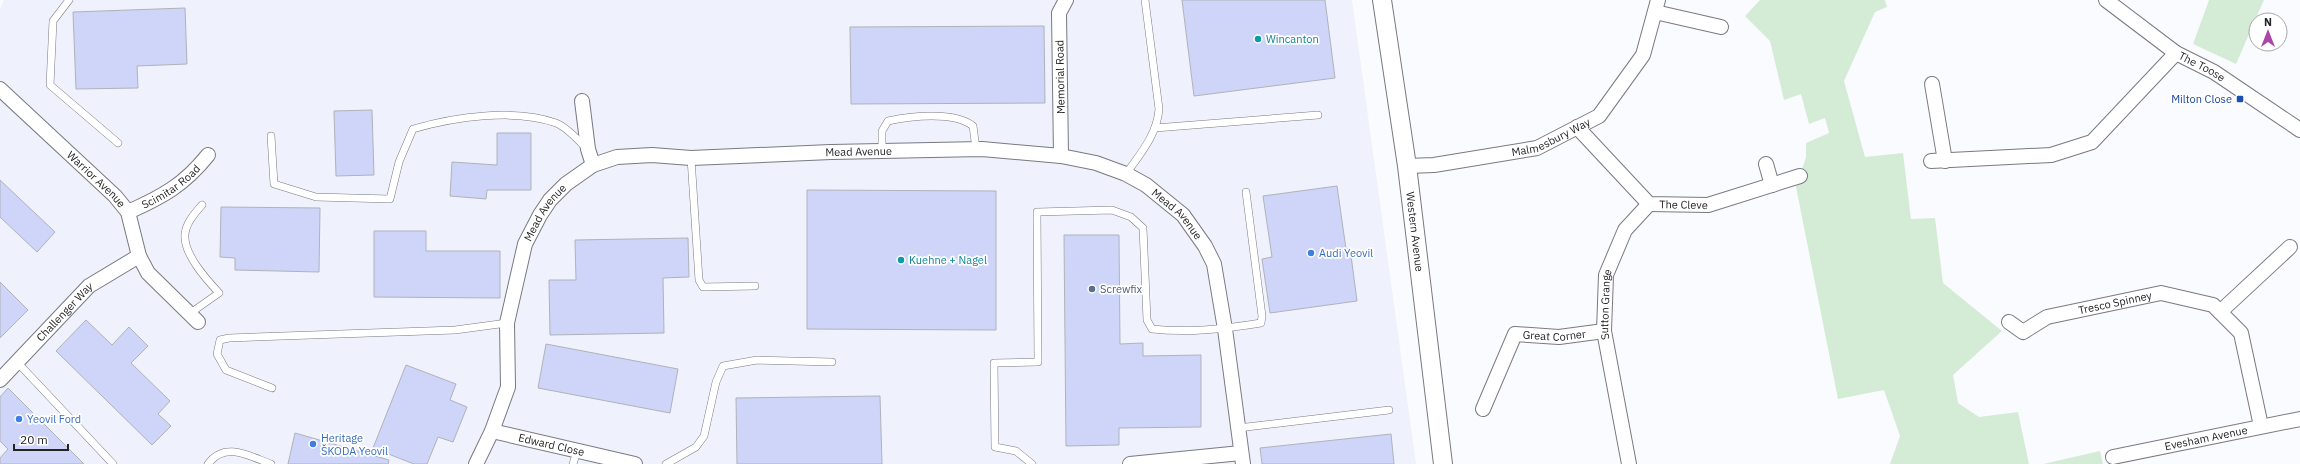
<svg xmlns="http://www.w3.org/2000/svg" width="2300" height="464" viewBox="0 0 2300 464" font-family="'IBM Plex Sans',sans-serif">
<rect width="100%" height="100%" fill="#fafbff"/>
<path fill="#eff1fd" d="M4 0H1352L1416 464H0V9Z"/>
<g fill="#d4ecd5">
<path d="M1760 0H1885L1887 7 1875 12 1844 81 1865 157 1903 153 1911 219 1935 218 1943 283 2002 331 1953 375 1958 403 1979 417 2018 412 2029 464H1890L1900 436 1884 390 1838 399 1796 187 1806 157V143L1829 133 1825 118 1809 124 1801 94 1784 100 1770 41 1745 16Z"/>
<path d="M2209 0H2264L2236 64 2193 44Z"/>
<path d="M2100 451 2103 464H2043Z"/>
</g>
<g fill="#ced5f8" stroke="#b0b2b9">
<path d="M1182 0H1325L1335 78 1194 96Z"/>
<path d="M185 8 187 64 137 66 138 88 76 89 73 12Z"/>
<path d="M1044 26 1045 103 851 104 850 27Z"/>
<path d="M372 110 374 175 336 176 334 111Z"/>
<path d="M497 133H531V190H487L486 199 450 196 452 162 497 165Z"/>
<path d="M0 180 55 232 37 252 0 217Z"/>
<path d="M1337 186 1346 249 1350 248 1357 301 1270 313 1262 259 1272 257 1263 196Z"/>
<path d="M807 190 996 191V330L807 329Z"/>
<path d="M221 207 320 208 319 272 235 270V258L220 257Z"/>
<path d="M374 231H426V251H500V298L374 297Z"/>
<path d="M1064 235H1119L1120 344 1143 343V356L1201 355V427L1119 428V445L1066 446Z"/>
<path d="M688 238 689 277 663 278 664 333 550 335 549 280H576L575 240Z"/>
<path d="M0 282 28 310 0 338Z"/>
<path d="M86 320 112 345 129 327 148 346 131 363 170 401 158 414 171 426 152 445 56 351Z"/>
<path d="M546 344 678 369 670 413 538 388Z"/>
<path d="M406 365 456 384 450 400 467 407 453 442 438 437 427 464H414L373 448Z"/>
<path d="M8 388 84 464H0V458L8 449 0 441V397Z"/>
<path d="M880 396 882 464H737L736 398Z"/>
<path d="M295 433 389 460 388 464H288Z"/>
<path d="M1391 434 1394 464H1262L1260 448Z"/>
</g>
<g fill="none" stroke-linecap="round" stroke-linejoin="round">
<defs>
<g id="service">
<path d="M69 0 53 21 50 85 118 143"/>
<path d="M1155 128 1318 115"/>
<path d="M271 136 274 184 316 197 390 199 399 162 413 129C454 117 515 108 556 123 567 127 579 141 587 149"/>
<path d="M882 152V131L888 121C911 116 954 111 973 126L976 149"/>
<path d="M691 158 699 280 703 287 755 286"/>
<path d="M1126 174C1140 154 1157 135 1159 109L1145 0"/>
<path d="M189 314 219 293C207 280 183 254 185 234 186 223 195 213 202 205"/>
<path d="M17 362 113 464"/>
<path d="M272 388 226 370 217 354 220 340 229 338 455 330 507 323"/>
<path d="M1238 428 1389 410"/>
<path d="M208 464C225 441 249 456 271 464"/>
<path d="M573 464 577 451"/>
<path d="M666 464 696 447 704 436 716 382 723 366 757 360 832 362"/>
<path d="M1032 464 1016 451 995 447 994 363 1038 362 1037 212 1112 210 1131 217 1143 228 1147 320 1152 329C1189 333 1224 329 1261 323L1262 316 1246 192"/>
</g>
<g id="minor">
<path id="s1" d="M2106 0 2176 53 2214 72 2300 130"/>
<path d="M1655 12 1721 27"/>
<path d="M1932 84 1945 161"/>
<path id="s2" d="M0 89 115 196 128 212 139 256 148 273 198 322"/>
<path d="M582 101 588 149 593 165"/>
<path id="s3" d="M1577 127 1649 204 1708 205 1800 176"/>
<path d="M1061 156 1059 13 1066 0"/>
<path d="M1931 161 2051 155 2092 142 2176 53"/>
<path d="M1766 164 1772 185"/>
<path id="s4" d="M1407 166 1434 165 1537 148 1599 116 1643 55 1658 0"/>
<path id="s5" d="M128 212C162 197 184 185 208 155"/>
<path d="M2220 312 2290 247"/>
<path id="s6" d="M2009 322 2023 332 2047 317 2161 293 2213 305 2241 333 2261 426"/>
<path id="s7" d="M0 380 89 286 139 256"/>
<path id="s8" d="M1483 409 1515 334 1559 337 1604 331"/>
<path id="s9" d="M492 431 635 464"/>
<path id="s10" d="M2113 457 2300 419"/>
<path id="s11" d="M476 464 492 431 508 387 507 323 525 244 540 215 550 200 566 184 593 165 617 157 652 155 691 158 831 152 982 149 1061 156 1096 163 1126 174 1146 185 1183 215 1205 246 1214 264 1225 329 1243 464"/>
<path d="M1130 464 1241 453"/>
<path id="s12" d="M1629 464 1604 331 1606 275 1625 230 1649 204"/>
</g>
<g id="tertiary">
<path id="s13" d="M1382 0 1407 166 1443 464"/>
</g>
</defs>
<use href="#service" stroke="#787a80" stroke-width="8"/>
<use href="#minor" stroke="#787a80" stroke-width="16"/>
<use href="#tertiary" stroke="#787a80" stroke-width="20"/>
<use href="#service" stroke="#fff" stroke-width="7"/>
<use href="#minor" stroke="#fff" stroke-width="14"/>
<use href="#tertiary" stroke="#fff" stroke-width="18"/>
</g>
<g fill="#0f9aa8" stroke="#fff" stroke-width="1.5">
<circle cx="1258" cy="39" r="4"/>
<circle cx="901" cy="260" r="4"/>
</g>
<rect fill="#1a4fb4" stroke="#fff" stroke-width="1.5" x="2236" y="95" width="8" height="8" rx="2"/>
<g fill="#3f7fe0" stroke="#fff" stroke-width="1.5">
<circle cx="1311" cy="253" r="4"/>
<circle cx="19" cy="419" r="4"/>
<circle cx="313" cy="444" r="4"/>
</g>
<circle fill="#5c6f8a" stroke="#fff" stroke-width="1.5" cx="1092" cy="289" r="4"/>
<g text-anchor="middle" stroke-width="3.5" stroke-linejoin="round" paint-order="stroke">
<g font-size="11" fill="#0d838f" stroke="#fff" text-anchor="start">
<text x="1266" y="43">Wincanton</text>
<text x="909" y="264">Kuehne + Nagel</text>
</g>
<g font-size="11" fill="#242427" stroke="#fff">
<text dy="4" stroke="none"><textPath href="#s1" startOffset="117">The Toose</textPath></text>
<text transform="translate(1060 77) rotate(-91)" y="4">Memorial Road</text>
<text dy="4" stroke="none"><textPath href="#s4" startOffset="148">Malmesbury Way</textPath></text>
<text dy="4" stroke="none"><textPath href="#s11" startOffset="602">Mead Avenue</textPath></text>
<text dy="4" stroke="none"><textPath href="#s2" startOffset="132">Warrior Avenue</textPath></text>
<text dy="4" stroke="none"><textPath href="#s5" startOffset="50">Scimitar Road</textPath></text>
<text dy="4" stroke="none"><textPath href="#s3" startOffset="140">The Cleve</textPath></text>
<text dy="4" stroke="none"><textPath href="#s11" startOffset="266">Mead Avenue</textPath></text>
<text dy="4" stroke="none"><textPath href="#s11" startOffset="938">Mead Avenue</textPath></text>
<text dy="4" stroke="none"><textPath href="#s13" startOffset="234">Western Avenue</textPath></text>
<text dy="4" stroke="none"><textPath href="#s6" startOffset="115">Tresco Spinney</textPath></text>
<text dy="4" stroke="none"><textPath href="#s12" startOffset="162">Sutton Grange</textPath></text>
<text dy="4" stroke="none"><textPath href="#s7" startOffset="94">Challenger Way</textPath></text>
<text dy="4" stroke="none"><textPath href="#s8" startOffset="121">Great Corner</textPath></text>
<text dy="4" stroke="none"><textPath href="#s10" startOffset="95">Evesham Avenue</textPath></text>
<text dy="4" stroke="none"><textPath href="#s9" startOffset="61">Edward Close</textPath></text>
</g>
<g font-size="11" fill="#164399" stroke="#fff" text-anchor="end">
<text x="2232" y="103">Milton Close</text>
</g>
<g font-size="11" fill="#366cbe" stroke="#fff" text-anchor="start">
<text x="1319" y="257">Audi Yeovil</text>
<text x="27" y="423">Yeovil Ford</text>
<text x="321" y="442">Heritage<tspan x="321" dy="13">ŠKODA Yeovil</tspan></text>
</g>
<g font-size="11" fill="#4e5e75" stroke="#fff" text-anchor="start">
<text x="1100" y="293">Screwfix</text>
</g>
</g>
<g transform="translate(2268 32)"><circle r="19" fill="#ffffff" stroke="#a7a7a9"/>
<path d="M0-3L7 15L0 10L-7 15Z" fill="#aa45a9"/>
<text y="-6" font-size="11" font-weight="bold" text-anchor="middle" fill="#242427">N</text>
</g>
<path d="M14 444v6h54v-6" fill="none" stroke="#242427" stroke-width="2"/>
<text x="20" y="444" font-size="12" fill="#242427" stroke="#ffffff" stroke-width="3" paint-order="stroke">20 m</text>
</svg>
